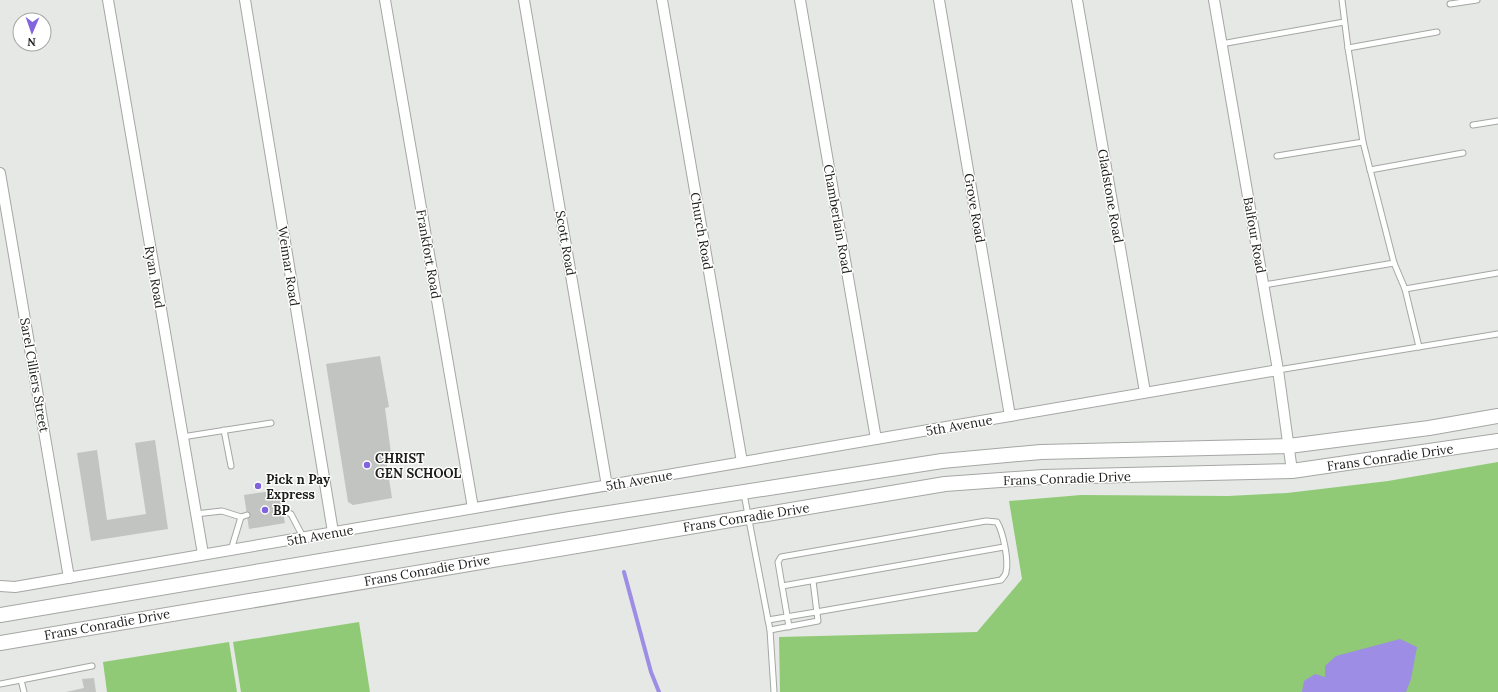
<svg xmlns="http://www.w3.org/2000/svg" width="1498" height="692" viewBox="0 0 1498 692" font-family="Lora,serif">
<rect width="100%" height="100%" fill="#e5e8e4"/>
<g fill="#90ca77">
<path d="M1498 462V692H780L779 637 977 632 1022 579 1009 501 1081 495 1228 496 1287 493 1388 481Z"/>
<path d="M359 622 370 692H241L233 642Z"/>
<path d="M229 642 237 692H107L103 662Z"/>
</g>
<path fill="#9d8de5" d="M1400 639 1417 647 1411 679 1406 692H1302L1304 681 1315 674 1325 677V666L1336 656Z"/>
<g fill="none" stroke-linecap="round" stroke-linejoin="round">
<path stroke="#9d8de5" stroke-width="4" d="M624 572 651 672 659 692"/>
</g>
<g fill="#c1c4c0">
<path d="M380 356 389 407 385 408 391 453H385L392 498 353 505 348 502 326 364Z"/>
<path d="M155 440 168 529 91 541 77 453 97 450 107 520 146 514 135 443Z"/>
<path d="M279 490 285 523 249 529 244 495Z"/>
<path d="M94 678 96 692H66L84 688 82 679Z"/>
</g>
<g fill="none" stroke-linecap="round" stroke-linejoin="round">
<defs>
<g id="service">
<path d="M1342 0 1348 48 1363 142 1394 263 1405 289 1419 347"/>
<path d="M1450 4 1477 0"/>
<path d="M1221 44 1344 22"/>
<path d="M1348 48 1437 32"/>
<path d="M1473 125 1498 121"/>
<path d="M1277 156 1363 142"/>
<path d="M1370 170 1463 153"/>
<path d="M1264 285 1394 263"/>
<path d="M1405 289 1498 273"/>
<path d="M1278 370 1498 334"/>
<path d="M224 430 231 466"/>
<path d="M182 437 271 423"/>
<path d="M744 494 770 630 774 692"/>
<path d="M282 510 291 514 303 537"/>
<path d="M195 514 222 511 241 517"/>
<path d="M231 550 241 517 247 515"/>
<path d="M782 586 1004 547"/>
<path d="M768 620 816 612 1001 580C1003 577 1006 575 1006 572 1009 560 1003 532 997 522L986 521 781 557 778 562 789 627"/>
<path d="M770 630 818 621 813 581"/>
<path d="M0 684 21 680"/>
<path d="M24 692 21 680 92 666"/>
</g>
<g id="minor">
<path d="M108 0 203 554"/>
<path d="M245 0 333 532"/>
<path d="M385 0 473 508"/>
<path d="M524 0 607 486"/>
<path d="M662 0 742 462"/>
<path d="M800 0 876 439"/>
<path d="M939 0 1010 416"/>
<path d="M1077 0 1145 392"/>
<path d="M1214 0 1278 370 1292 471"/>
<path d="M0 173 69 578"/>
<path d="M0 586 15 587 1278 370"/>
</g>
<g id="secondary">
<path d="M0 615 570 519 942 461 1041 452 1289 446 1429 428 1498 416"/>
<path d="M0 643 945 484 1043 477 1292 471 1498 441"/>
</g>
</defs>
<use href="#service" stroke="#a4a7a3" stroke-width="7"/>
<use href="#minor" stroke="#a4a7a3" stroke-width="12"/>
<use href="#secondary" stroke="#a4a7a3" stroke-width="16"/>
<use href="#service" stroke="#fff" stroke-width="5"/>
<use href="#minor" stroke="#fff" stroke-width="10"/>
<use href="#secondary" stroke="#fff" stroke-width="14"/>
</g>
<g fill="#8163de" stroke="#fff" stroke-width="1.5">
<circle cx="367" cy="465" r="4"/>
<circle cx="258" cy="486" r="4"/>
<circle cx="265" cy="510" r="4"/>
</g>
<g text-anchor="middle" stroke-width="3" stroke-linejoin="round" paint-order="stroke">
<g font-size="13" fill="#1d1e1c" stroke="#fff">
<text transform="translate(1111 196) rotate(80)" y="5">Gladstone Road</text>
<text transform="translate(975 208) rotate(80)" y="5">Grove Road</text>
<text transform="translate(838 219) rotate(80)" y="5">Chamberlain Road</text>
<text transform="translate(702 231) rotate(80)" y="5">Church Road</text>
<text transform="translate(1255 235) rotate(80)" y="5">Balfour Road</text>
<text transform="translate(566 243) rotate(80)" y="5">Scott Road</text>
<text transform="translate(429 254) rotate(80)" y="5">Frankfort Road</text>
<text transform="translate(289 266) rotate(81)" y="5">Weimar Road</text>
<text transform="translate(155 277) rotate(80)" y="5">Ryan Road</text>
<text transform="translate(35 375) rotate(80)" y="5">Sarel Cilliers Street</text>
<text transform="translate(959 425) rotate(-10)" y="5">5th Avenue</text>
<text transform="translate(1390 457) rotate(-8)" y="5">Frans Conradie Drive</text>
<text transform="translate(1067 478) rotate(-2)" y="5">Frans Conradie Drive</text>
<text transform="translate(639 480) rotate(-10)" y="5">5th Avenue</text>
<text transform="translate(746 517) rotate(-9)" y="5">Frans Conradie Drive</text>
<text transform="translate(320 535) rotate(-10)" y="5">5th Avenue</text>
<text transform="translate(427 570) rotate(-10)" y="5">Frans Conradie Drive</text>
<text transform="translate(107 624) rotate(-10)" y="5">Frans Conradie Drive</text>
</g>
<g font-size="13" font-weight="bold" fill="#1d1e1c" stroke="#fff" text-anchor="start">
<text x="375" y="463">CHRIST<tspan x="375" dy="15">GEN SCHOOL</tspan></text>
<text x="266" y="484">Pick n Pay<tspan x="266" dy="15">Express</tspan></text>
<text x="273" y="515">BP</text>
</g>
</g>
<g transform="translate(32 32) rotate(182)"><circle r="19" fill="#ffffff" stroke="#a5a5a4"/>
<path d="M0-3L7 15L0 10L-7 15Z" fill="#8163de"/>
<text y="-6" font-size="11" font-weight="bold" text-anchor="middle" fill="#1d1e1c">N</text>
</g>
</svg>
